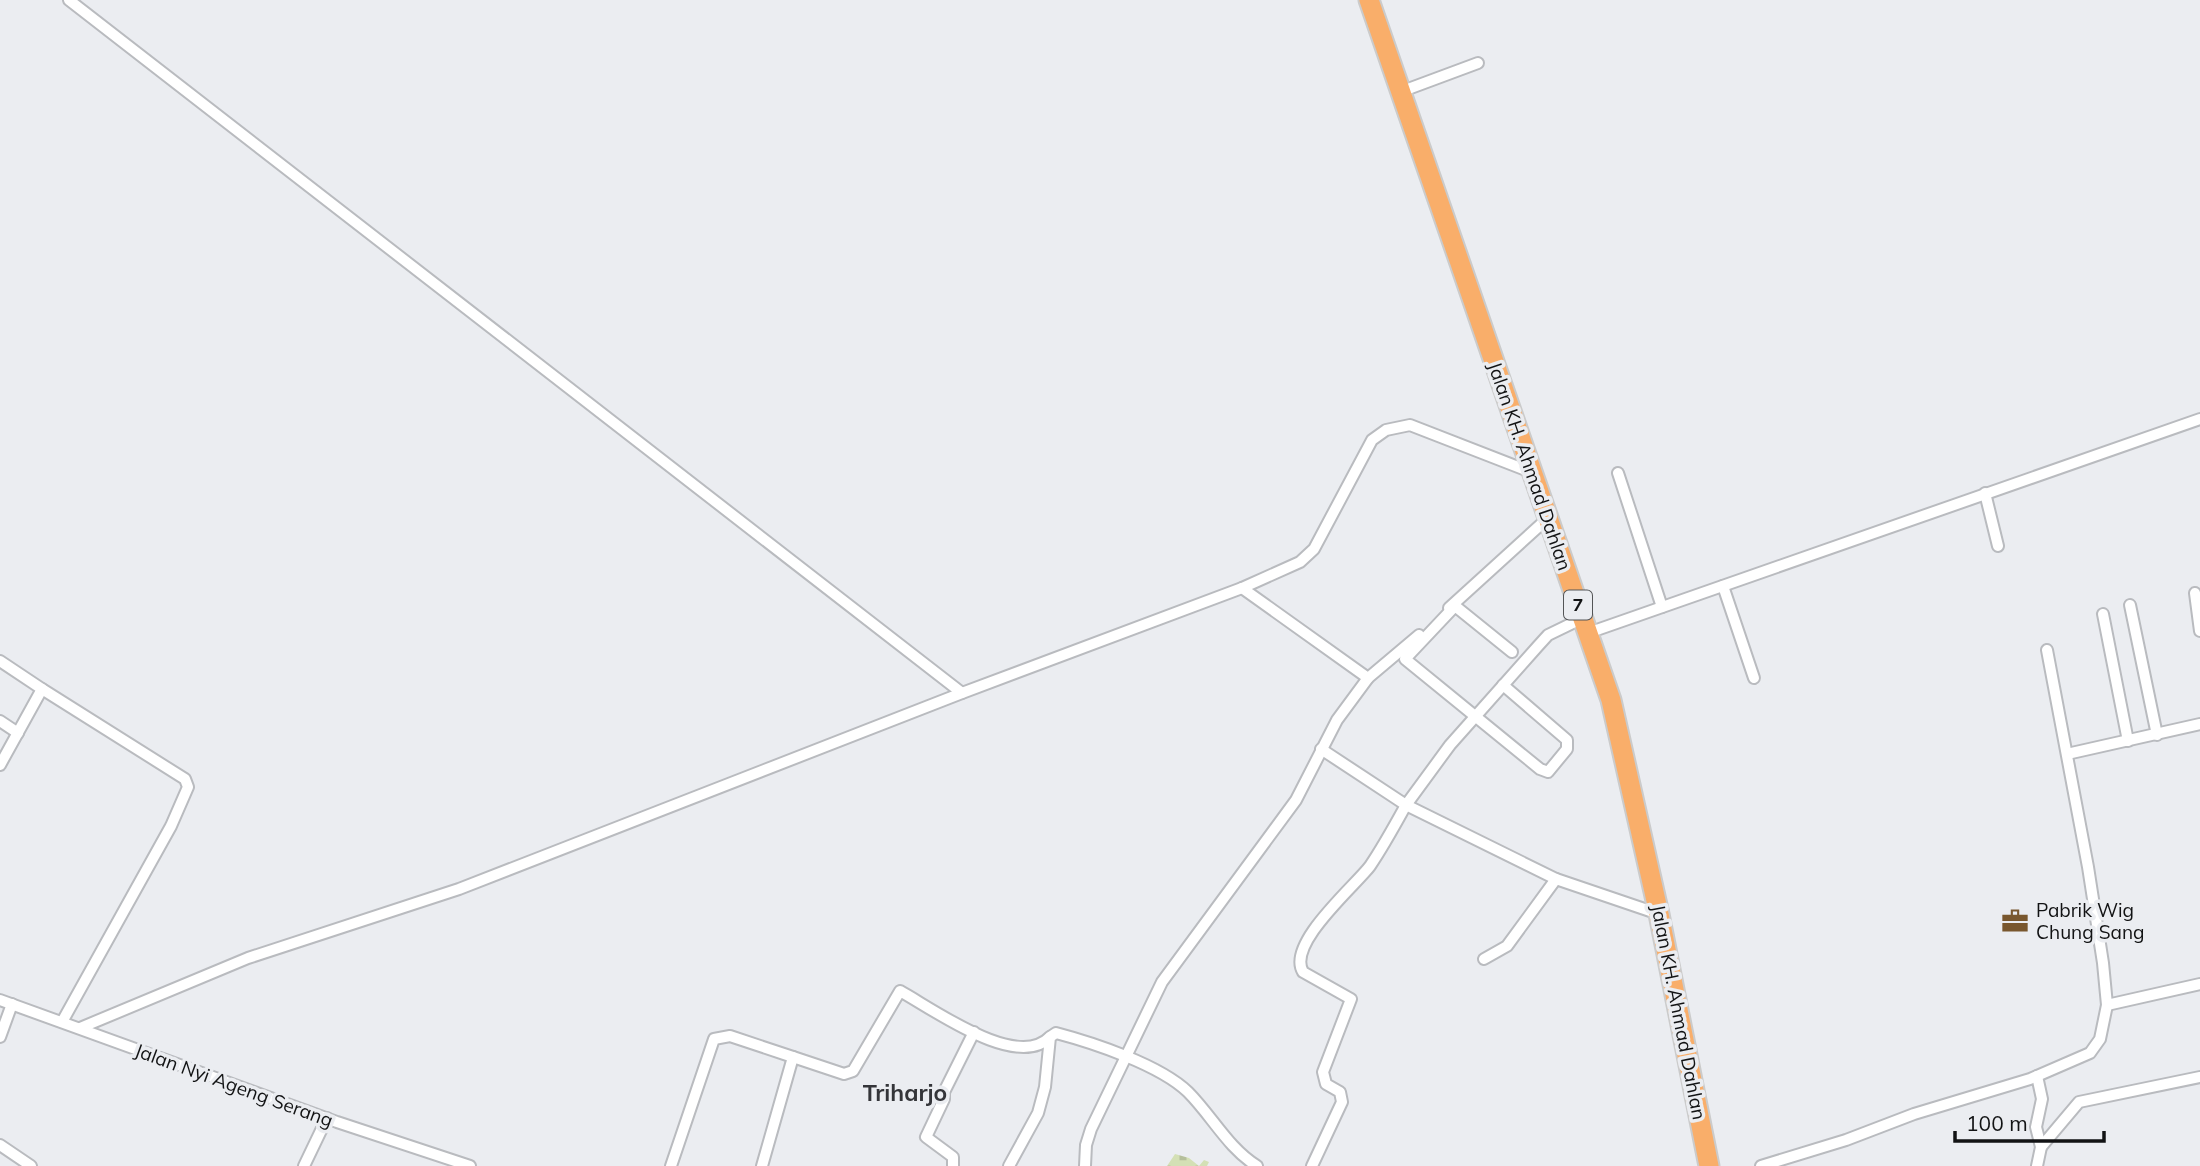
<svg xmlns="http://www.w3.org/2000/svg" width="2200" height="1166" viewBox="0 0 2200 1166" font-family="Mulish,sans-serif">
<defs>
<pattern id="cemetery-stones" width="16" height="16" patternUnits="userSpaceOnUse" patternTransform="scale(1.75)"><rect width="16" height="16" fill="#d4e0b5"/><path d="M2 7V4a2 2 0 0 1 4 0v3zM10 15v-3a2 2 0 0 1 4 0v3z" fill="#b5bf9b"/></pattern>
</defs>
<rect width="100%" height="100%" fill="#ebedf1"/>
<path fill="url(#cemetery-stones)" d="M1175 1154 1189 1158 1199 1166 1204 1160 1209 1162 1207 1166H1167Z"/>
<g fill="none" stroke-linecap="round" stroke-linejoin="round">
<defs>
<g id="street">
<path d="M69 0 962 693"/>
<path d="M1400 92 1478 63"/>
<path d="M1618 473 1662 607"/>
<path d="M1985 493 1998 546"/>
<path d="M1723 586 1754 678"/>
<path d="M1242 588 1368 678 1419 635"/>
<path d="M2195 593 2200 631"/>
<path d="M2130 605 2157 735"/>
<path d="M1449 608 1548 518"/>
<path d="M2103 614 2128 741"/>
<path d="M1583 618 1548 635 1538 646 1450 745 1406 805 1556 879 1659 914"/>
<path d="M1588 633 2200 419"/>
<path d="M0 661 42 689 0 765"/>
<path d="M1503 685 1567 740V749L1548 772 1540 769 1405 659 1455 606 1512 652"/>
<path d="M42 689 185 779 188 787 171 826 62 1022"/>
<path d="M0 721 18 733"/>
<path d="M2067 754 2200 724"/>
<path d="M1484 959 1507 946 1556 879"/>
<path d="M0 1000 337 1122 470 1166"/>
<path d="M2107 1005 2200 984"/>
<path d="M80 1028 248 958 459 889 962 693 1242 588 1300 562 1314 549 1372 440 1386 430 1410 425 1531 472"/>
<path d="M0 1037 12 1004"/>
<path d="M2037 1076 2042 1099 2036 1127 2041 1147 2037 1166"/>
<path d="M0 1145 31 1166"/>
<path d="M2041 1147 2079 1102 2200 1077"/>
<path d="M304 1166 327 1118"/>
<path d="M671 1166 714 1039 730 1036 793 1057"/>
<path d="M762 1166 793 1057 844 1074 853 1071 900 991C933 1009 1017 1071 1050 1037"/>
<path d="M953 1166V1157L926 1137 944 1099V1092L974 1032"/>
<path d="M1009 1166 1038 1113 1045 1087 1050 1037 1056 1033C1094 1043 1160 1065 1188 1092 1212 1116 1228 1148 1257 1166"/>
<path d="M1085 1166 1086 1145 1091 1129 1162 982 1296 800 1337 720 1368 678"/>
<path d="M1312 1166 1342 1102 1340 1092 1326 1084 1323 1072 1351 999 1303 972C1286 944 1355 886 1370 866 1383 847 1395 825 1406 805L1321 749"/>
<path d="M1761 1166 1846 1140 1914 1114 2030 1079 2090 1053 2100 1039 2107 1005 2103 963 2088 867 2047 650"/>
</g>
<path id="highway" d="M1369 0 1611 700 1659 914 1709 1166"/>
</defs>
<use href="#street" stroke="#b9bbbf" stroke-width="14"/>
<use href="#highway" stroke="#cbcbcb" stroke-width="23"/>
<use href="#street" stroke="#fff" stroke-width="10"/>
<use href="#highway" stroke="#f9ae6a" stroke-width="19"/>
</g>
<defs>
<symbol id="office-bare" viewBox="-9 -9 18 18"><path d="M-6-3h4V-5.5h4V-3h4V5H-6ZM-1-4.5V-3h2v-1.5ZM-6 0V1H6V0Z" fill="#79572e" stroke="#ebedf1" stroke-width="2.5" paint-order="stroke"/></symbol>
</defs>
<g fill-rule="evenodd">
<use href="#office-bare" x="1996" y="902" width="38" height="38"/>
</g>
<g text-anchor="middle" stroke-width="7" stroke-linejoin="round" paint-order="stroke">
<rect fill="#ebedf1" stroke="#535456" stroke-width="2" x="1564" y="590.5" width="28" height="29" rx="5"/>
<g font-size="18" font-weight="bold" fill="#121314">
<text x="1578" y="611">7</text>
</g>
<g font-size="19" fill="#121314" stroke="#ebedf1">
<text transform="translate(1530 466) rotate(71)" y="7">Jalan KH. Ahmad Dahlan</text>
<text transform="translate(1679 1012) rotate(79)" y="7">Jalan KH. Ahmad Dahlan</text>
<text transform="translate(234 1085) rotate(20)" y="7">Jalan Nyi Ageng Serang</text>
</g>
<g font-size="19" fill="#121314" stroke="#ebedf1" text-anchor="start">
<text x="2036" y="917">Pabrik Wig<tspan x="2036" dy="22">Chung Sang</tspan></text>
</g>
<g font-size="23" font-weight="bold" fill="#343539" stroke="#ebedf1">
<text x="905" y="1101">Triharjo</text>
</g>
</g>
<path d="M1955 1131v10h149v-10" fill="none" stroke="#121314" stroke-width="3.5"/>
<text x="1966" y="1131" font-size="21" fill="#121314" stroke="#ebedf1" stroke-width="5" paint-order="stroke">100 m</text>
</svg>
